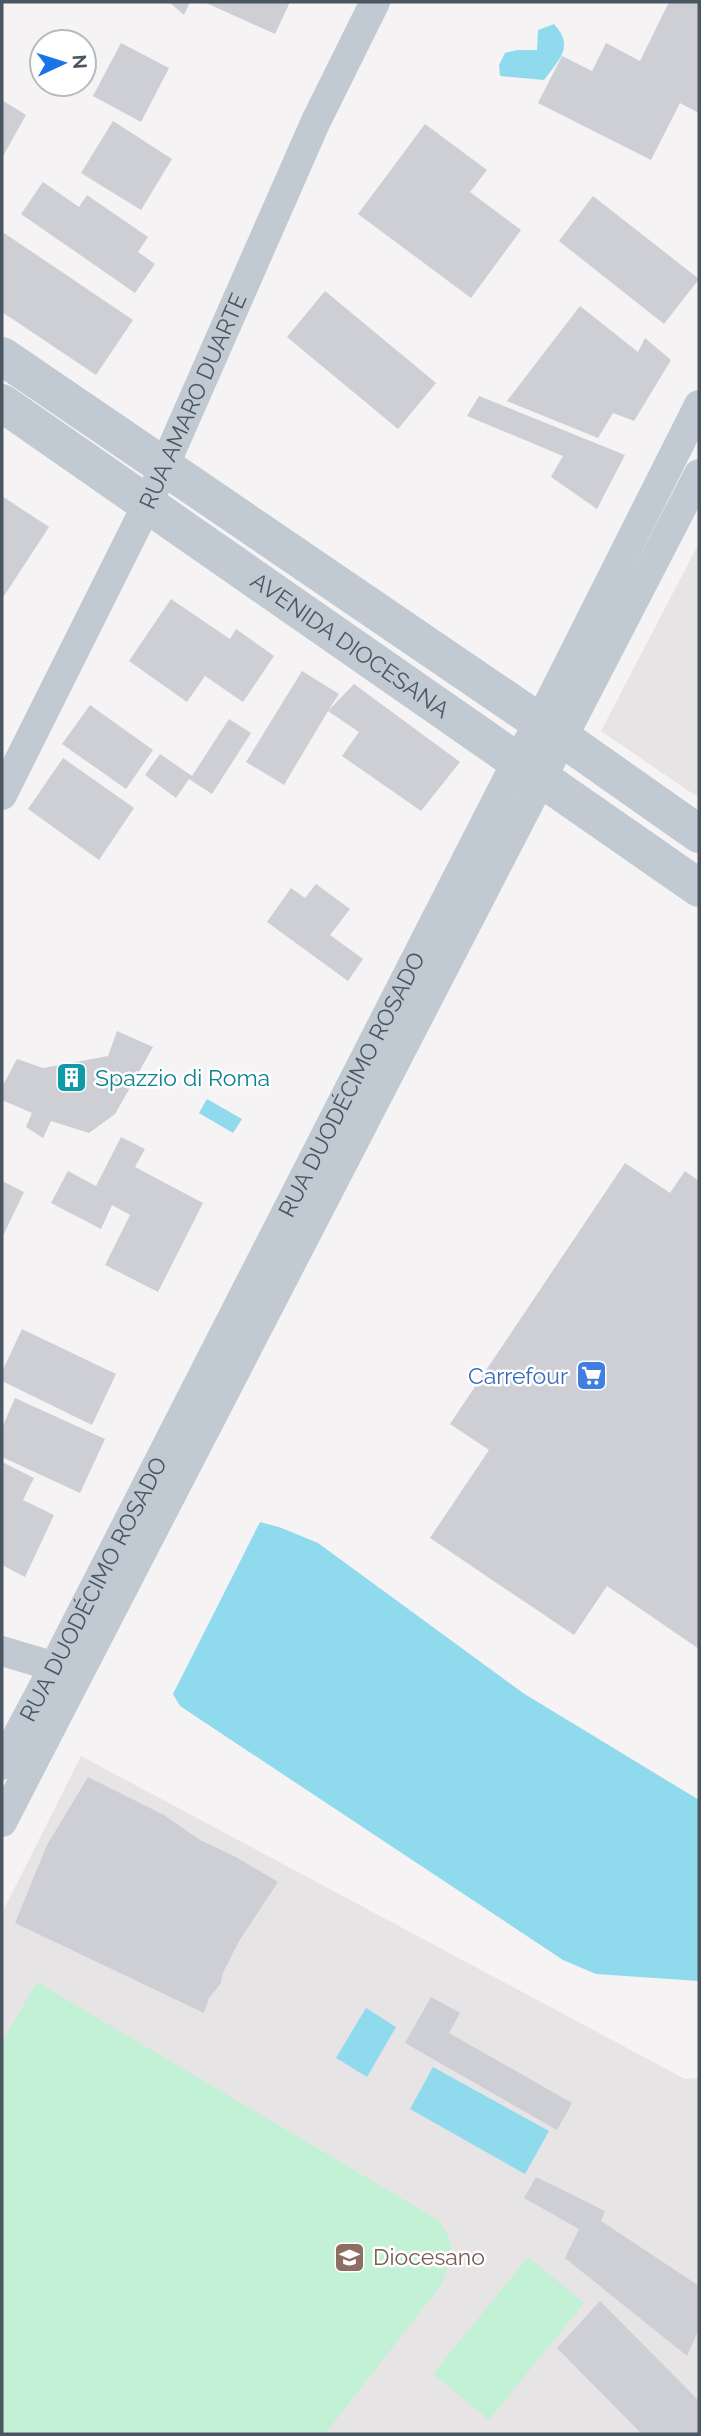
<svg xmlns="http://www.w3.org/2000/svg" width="701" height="2436" viewBox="0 0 701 2436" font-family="Raleway,sans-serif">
<rect width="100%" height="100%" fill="#f5f3f3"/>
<g fill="#e6e4e5">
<path d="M699 543V798L601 731Z"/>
<path d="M81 1756 685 2079 699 2078V2434H2V1913Z"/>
</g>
<g fill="#c3f1d5">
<path d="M37 1982 438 2220 448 2235 452 2253 442 2284 325 2434H2V2042Z"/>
<path d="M528 2257 584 2303 489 2420 433 2374Z"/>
</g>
<g fill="#90daee">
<path d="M554 24C575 47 559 59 544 80L500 76 499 65 505 53 517 50H537L538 30Z"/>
<path d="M207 1099 242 1119 233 1133 199 1113Z"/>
<path d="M260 1522 279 1527 318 1543 523 1693 699 1800V1981L596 1974 563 1960 180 1706 173 1694Z"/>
<path d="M366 2008 396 2027 367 2077 336 2058Z"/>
<path d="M433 2067 549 2131 525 2174 410 2109Z"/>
</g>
<g fill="#cdcfd5">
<path d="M169 2H190L184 15Z"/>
<path d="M204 2H290L275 34Z"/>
<path d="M669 2H699V113L680 103 651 160 538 103 562 56 592 71 606 43 640 61Z"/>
<path d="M121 43 169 68 141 122 93 96Z"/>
<path d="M2 100 26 115 2 158Z"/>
<path d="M113 121 172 159 141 210 81 173Z"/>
<path d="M425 124 487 170 470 192 521 230 471 298 358 214Z"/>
<path d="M43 182 79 207 87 195 148 237 138 252 155 264 135 293 21 214Z"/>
<path d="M593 196 699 279 664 324 559 241Z"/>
<path d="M4 233 133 320 96 375 2 312V236Z"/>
<path d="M325 291 436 383 398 429 287 337Z"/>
<path d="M580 306 638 352 645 338 671 360 634 421 613 413 598 438 507 401Z"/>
<path d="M479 396 625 455 597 509 551 477 563 456 467 416Z"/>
<path d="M2 496 49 527 2 599Z"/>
<path d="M171 599 230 639 236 629 274 656 243 702 205 676 187 702 129 661Z"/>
<path d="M302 671 339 694 328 711 354 684 460 762 421 811 342 756 359 732 328 711 284 785 246 762Z"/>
<path d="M90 705 153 750 126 789 62 744Z"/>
<path d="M229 719 251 733 212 794 189 779 176 798 145 775 160 754 192 776Z"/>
<path d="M63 758 134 808 99 860 28 809Z"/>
<path d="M316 884 350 909 330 935 363 959 348 981 267 922 291 888 305 898Z"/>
<path d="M117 1031 153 1047 115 1114 89 1133 51 1121 43 1138 26 1127 32 1113 2 1100V1087L17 1059 43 1068 108 1056Z"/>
<path d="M121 1137 145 1149 135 1167 203 1203 158 1292 105 1265 130 1215 112 1205 101 1229 51 1203 68 1171 96 1186Z"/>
<path d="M625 1163 670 1193 685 1171 699 1181V1649L607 1586 574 1635 430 1538 489 1450 450 1424Z"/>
<path d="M2 1181 24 1192 2 1238Z"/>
<path d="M22 1329 116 1374 92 1425 2 1381V1372Z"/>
<path d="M15 1398 105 1439 80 1493 2 1457V1428Z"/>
<path d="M2 1462 34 1478 23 1500 54 1515 25 1577 2 1565Z"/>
<path d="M88 1777 164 1815 200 1840 236 1857 278 1882 239 1941 222 1975 221 1983 209 1998 204 2013 15 1923 47 1845Z"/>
<path d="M431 1997 460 2013 449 2033 572 2103 557 2130 405 2043Z"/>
<path d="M536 2177 605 2211 601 2221 699 2286V2329L687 2356 565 2258 579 2229 524 2198Z"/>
<path d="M600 2301 699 2401V2434H642L557 2348Z"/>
</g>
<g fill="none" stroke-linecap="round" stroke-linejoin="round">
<g stroke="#c1cad2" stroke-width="30">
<path id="s1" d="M2 795 148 503 316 121 375 2"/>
<path d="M2 1651 72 1672"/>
<path id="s2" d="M2 1765 54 1667 517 761 539 723 699 405"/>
<path d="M2 1822 699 474"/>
</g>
<g stroke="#c1cad2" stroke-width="38">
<path d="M2 356 564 739 699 834"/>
<path id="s3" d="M2 403 699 888"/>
</g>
</g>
<defs>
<symbol id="building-square" viewBox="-11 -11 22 22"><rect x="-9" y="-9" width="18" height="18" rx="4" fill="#0f9aa8" stroke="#fff"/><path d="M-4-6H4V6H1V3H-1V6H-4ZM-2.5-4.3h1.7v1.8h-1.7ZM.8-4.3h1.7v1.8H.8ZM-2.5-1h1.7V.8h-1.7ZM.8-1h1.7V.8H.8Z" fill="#fff"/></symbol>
<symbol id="supermarket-square" viewBox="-11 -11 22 22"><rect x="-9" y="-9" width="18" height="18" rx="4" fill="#3f7fe0" stroke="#fff"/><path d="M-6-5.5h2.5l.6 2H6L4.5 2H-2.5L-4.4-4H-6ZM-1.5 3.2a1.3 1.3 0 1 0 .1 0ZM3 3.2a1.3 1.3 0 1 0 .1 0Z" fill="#fff"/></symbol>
<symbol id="university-square" viewBox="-11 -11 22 22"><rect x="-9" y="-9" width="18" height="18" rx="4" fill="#8d6e63" stroke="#fff"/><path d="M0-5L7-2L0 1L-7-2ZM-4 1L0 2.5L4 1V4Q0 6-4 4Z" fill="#fff"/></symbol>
</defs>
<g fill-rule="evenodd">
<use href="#building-square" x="54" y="1060" width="35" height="35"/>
<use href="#supermarket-square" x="574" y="1358" width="35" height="35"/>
<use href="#university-square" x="332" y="2240" width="35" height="35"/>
</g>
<g text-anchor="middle" stroke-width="5" stroke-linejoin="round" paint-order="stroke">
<g font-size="23" fill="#4a5661" stroke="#fff">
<text dy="8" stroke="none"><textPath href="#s1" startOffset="438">RUA AMARO DUARTE</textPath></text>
<text dy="8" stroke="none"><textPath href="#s3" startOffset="424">AVENIDA DIOCESANA</textPath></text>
<text dy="8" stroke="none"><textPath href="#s2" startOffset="765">RUA DUODÉCIMO ROSADO</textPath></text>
<text dy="8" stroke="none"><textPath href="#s2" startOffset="198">RUA DUODÉCIMO ROSADO</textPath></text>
</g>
<g font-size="23" fill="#0d838f" stroke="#fff" text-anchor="start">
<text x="95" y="1086">Spazzio di Roma</text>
</g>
<g font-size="23" fill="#366cbe" stroke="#fff" text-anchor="end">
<text x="568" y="1384">Carrefour</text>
</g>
<g font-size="23" fill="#785e54" stroke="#fff" text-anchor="start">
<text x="373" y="2265">Diocesano</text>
</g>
</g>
<rect width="701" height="2436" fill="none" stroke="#4a5661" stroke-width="7"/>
<g transform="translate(63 63) rotate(86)"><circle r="33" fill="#ffffff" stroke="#b7bbc0" stroke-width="2"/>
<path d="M0-5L12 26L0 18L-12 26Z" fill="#1a73e8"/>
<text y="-10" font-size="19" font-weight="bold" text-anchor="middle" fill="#4a5661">N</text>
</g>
</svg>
